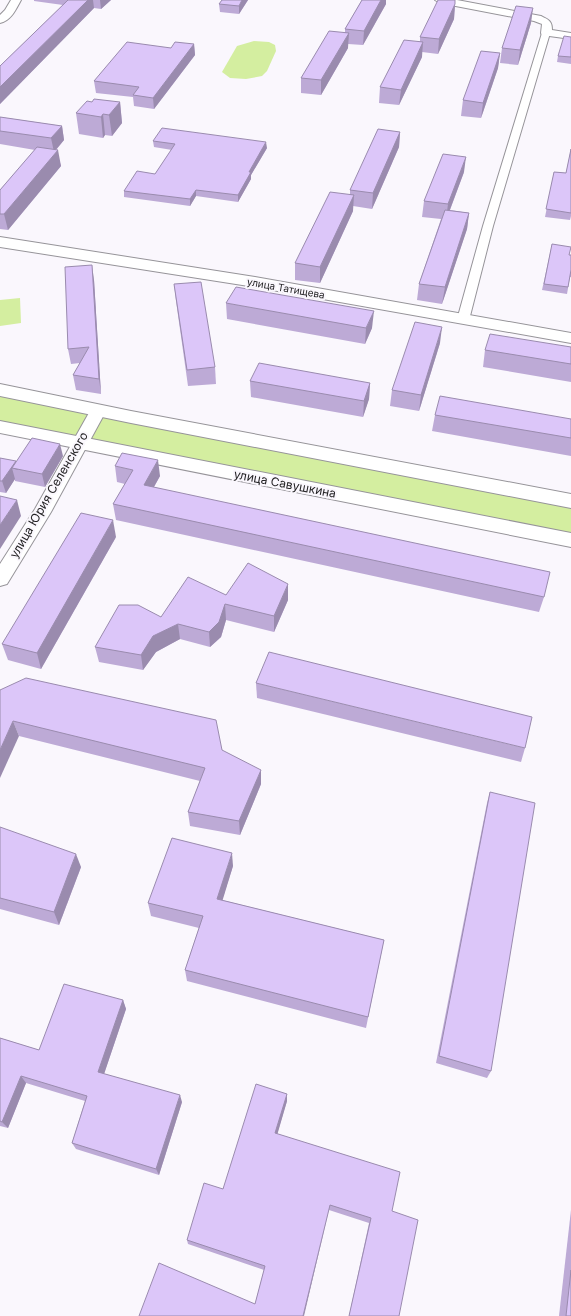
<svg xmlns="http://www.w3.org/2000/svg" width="571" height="1316" viewBox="0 0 571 1316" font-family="Inter,sans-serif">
<rect width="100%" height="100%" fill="#faf7fd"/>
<g fill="#d4eea0">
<path d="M254 41 269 42 275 45 276 51 267 71 262 76 246 79 230 78 222 72 237 46Z"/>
<path d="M20 298 21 323 0 326V300Z"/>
<path d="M0 390 571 501V540L0 427Z"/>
</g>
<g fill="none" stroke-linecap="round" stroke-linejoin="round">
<defs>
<path id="minor" d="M546 30 550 33 493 226 469 320 467 323H459L457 320 483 226 542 33Z"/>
<g id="tertiary">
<path d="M11 0H21C16 9 11 21 0 23V15L5 10Z"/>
<path d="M435 0H457L541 16C549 20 552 21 552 30L571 33V39L542 35 541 33 542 24 534 21 440 3Z"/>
<path d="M98 406 104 407 106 411 51 512 7 584 0 586V564L35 509 90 411 92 407Z"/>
</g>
<path id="secondary" d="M0 237 255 277 571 333V343L255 287 0 247Z"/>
<g id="trunk">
<path d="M0 384 131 411 571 494V508L131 423 0 396Z"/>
<path d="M0 421 571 533V547L0 433Z"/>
</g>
</defs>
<use href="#minor" stroke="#969499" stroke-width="2"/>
<use href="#tertiary" stroke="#969499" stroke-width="2"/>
<use href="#secondary" stroke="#969499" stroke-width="2"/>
<use href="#trunk" stroke="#969499" stroke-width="2"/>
<use href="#minor" fill="#fff" fill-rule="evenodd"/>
<use href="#tertiary" fill="#fff" fill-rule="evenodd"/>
<use href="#secondary" fill="#fff" fill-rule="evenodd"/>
<use href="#trunk" fill="#fff" fill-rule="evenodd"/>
</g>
<g fill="#bdaad6">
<path d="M34 0H111L101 9 94 8 0 104V66L63 5 34 1Z"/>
<path d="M222 0H248L239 14 220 12 219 4Z"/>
<path d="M362 0H386V4L363 45 348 44V48L321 95 301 93V78L345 33V29Z"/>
<path d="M455 4 454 19 438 54 422 52V57L399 105 379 103 380 87 420 41V37Z"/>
<path d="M531 23 518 65 500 63 502 48Z"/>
<path d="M571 37V64L557 62 558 56Z"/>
<path d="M194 44 195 55 154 109 134 106 133 97 96 93 94 81 171 48Z"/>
<path d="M500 53 498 68 481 118 461 116 463 100Z"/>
<path d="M120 102 122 123 112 136 105 135 103 138 79 134 76 113Z"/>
<path d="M0 117 62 126 64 140 56 150 61 166 8 230 0 229V190L35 150 0 144Z"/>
<path d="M400 132 399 147 372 209 353 206V211L320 283 295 280V263L350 195V190Z"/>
<path d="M153 141 267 148 251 175V179L238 202 196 196 190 206 124 197V191L155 174 172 150 154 147Z"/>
<path d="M571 149V216L570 220 545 217 554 172 566 173Z"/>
<path d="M464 172 450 210 469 213 467 229 442 304 417 300 419 284 441 219 422 217 424 201Z"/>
<path d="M552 244 569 255H571V277H570L567 294 542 290Z"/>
<path d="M94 280 101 394 76 390 73 375 80 363 71 364 68 349Z"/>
<path d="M174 284 215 367 216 384 188 386 176 301Z"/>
<path d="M226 303 372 328 365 344 227 319Z"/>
<path d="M440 343 419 411 390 406 392 390Z"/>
<path d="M571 347V382L483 367 485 350Z"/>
<path d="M250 381 370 383 369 399 363 417 251 397Z"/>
<path d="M435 415 571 419V456L432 431Z"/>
<path d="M63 456 45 487 15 481V479L6 493 0 492V458L16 462Z"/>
<path d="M115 466 160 476 154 487 544 597 539 612 116 520 113 504 125 484 117 482Z"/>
<path d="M116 537 41 669 8 660 2 644Z"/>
<path d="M226 595 288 600 274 632 226 620 221 637 210 647 180 639 156 652 143 670 99 662 95 647 161 617Z"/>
<path d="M256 683 525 748 521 762 257 698Z"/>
<path d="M0 690 222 750 261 784 240 835 190 826 188 812 200 781 19 736Z"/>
<path d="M490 792 491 1071 487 1078 436 1063 487 803Z"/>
<path d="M0 827 81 867 59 925 0 909Z"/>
<path d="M233 866 222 900 384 940 366 1028 187 981 185 970 199 928 151 916 148 903Z"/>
<path d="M123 1000 126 1009 104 1074 182 1102 159 1175 76 1149 72 1143 85 1101 26 1083 8 1128 0 1126V1038L39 1050Z"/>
<path d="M287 1094V1101L277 1134 392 1211 399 1316H349L369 1223 329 1210 255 1304 264 1270 188 1244 187 1240 223 1189Z"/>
<path d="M571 1210V1316H559Z"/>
</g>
<g fill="#9a8bae">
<path d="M88 0H93L94 8 0 104V87Z"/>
<path d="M100 0H111L101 9Z"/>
<path d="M242 0H248L239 14V6Z"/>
<path d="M381 0H386V4L363 45 364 31Z"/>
<path d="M455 4 454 19 438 54 439 39Z"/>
<path d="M533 8 531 23 518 65 520 50Z"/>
<path d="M349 33 348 48 321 95V80Z"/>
<path d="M423 42 422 57 399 105 401 90Z"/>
<path d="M194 44 195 55 154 109 153 98Z"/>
<path d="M500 53 498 68 481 118 483 103Z"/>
<path d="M120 102 122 123 112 136 109 115Z"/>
<path d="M103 114 105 135 103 138 101 117Z"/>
<path d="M62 126 64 140 54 152 51 138Z"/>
<path d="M400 132 399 147 372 209 373 193Z"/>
<path d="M266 142 267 148 251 175V179L238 202V195L249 172Z"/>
<path d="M58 150 61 166 8 230 4 214Z"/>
<path d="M466 157 464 172 446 220 448 204Z"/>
<path d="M196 190V196L190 206V199Z"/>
<path d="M354 195 353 211 320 283V267Z"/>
<path d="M469 213 467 229 442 304 445 287Z"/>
<path d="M92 265 94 280 101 394 99 379Z"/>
<path d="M374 311 372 328 365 344 366 328Z"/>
<path d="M442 327 440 343 419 411 421 395Z"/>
<path d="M370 383 369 399 363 417 364 401Z"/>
<path d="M60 444 63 456 45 487 42 474Z"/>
<path d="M158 460 160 476 146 501 144 485Z"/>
<path d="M16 461 18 470 12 468 15 479 6 493 2 481Z"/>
<path d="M17 500 21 516 0 549V525Z"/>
<path d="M113 520 116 537 41 669 37 653Z"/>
<path d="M288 584V600L274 632V616Z"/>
<path d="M225 604 226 620 221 637 210 647 209 632Z"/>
<path d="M178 624 180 639 156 652 143 670 141 655 153 636Z"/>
<path d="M13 721 19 736 0 778V750Z"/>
<path d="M261 770V784L240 835 239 821Z"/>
<path d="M232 853 233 866 219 912 217 899Z"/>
<path d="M76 854 81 867 59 925 54 912Z"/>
<path d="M123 1000 126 1009 102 1080 98 1072Z"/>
<path d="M21 1076 26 1083 8 1128 2 1122Z"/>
<path d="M287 1094V1101L276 1139 275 1133Z"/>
<path d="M180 1095 182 1102 159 1175 156 1169Z"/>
<path d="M330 1205 304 1316H303Z"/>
</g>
<g fill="#dcc6f9" stroke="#9a8bae">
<path d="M68 0H88L0 87V66Z"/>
<path d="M222 0H242L239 6 219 4Z"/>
<path d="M362 0H381L364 31 345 29Z"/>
<path d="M438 0H455V4L439 39 420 37Z"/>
<path d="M516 6 533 8 520 50 502 48Z"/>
<path d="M329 31 349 33 321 80 301 78Z"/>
<path d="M564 36 571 37V57L558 56Z"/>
<path d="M404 40 423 42 401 90 380 87Z"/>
<path d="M127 42 171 48 175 42 194 44 153 98 133 95 139 87 94 81Z"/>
<path d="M481 51 500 53 483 103 463 100Z"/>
<path d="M94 99 120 102 109 115 103 114 101 117 76 113 87 101 92 102Z"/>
<path d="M0 117 62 126 51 138 0 131Z"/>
<path d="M162 128 266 142 249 172H251L238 195 196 190 190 199 124 191 137 171 155 174 175 144 153 141Z"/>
<path d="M378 129 400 132 373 193 350 190Z"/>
<path d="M37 147 58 150 4 214H0V190Z"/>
<path d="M571 149V213L546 209 554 172 566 173Z"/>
<path d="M443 154 466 157 448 204 424 201Z"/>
<path d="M330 192 354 195 320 267 295 263Z"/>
<path d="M445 210 469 213 445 287 419 284Z"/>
<path d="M552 244 571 247 569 255H571V270L568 287 544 284Z"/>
<path d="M92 265 99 379 73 375 89 347 68 349 65 267Z"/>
<path d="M201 282 215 367 187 370 174 284Z"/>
<path d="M236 287 374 311 366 328 226 303Z"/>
<path d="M415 322 442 327 421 395 392 390Z"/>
<path d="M490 334 571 347V364L485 350Z"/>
<path d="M259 363 370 383 364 401 250 381Z"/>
<path d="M440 396 571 419V438L435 415Z"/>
<path d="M32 438 60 444 42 474 12 468Z"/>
<path d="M122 453 158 460 144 485 550 572 544 597 113 504 133 470 115 466Z"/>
<path d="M0 458 16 461 2 481H0Z"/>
<path d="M0 496 17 500 0 525Z"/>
<path d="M81 513 113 520 37 653 2 644Z"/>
<path d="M248 563 288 584 274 616 225 604 219 622 209 632 178 624 153 636 141 655 95 647 119 605H138L161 617 188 577 226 595Z"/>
<path d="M269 652 532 717 525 748 256 683Z"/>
<path d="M26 678 216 720 222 750 261 770 239 821 188 812 205 768 13 721 0 750V690Z"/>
<path d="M490 792 535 803 491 1071 439 1056Z"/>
<path d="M0 827 76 854 54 912 0 898Z"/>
<path d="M172 838 232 853 217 899 384 940 368 1017 185 970 203 916 148 903Z"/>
<path d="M64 984 123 1000 98 1072 180 1095 156 1169 72 1143 87 1096 21 1076 2 1122 0 1121V1038L39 1050Z"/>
<path d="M256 1084 287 1094 275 1133 400 1172 392 1211 418 1220 399 1316H349L371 1218 330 1205 303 1316H139L159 1263 255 1304 265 1266 187 1240 204 1183 223 1189Z"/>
<path d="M571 1270V1316H566Z"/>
</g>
<g text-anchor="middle" stroke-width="4" stroke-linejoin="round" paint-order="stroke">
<g font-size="10" fill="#252426" stroke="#faf7fd">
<text transform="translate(286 288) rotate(10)" y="4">улица Татищева</text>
</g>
<g font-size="12" fill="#252426" stroke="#faf7fd">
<text transform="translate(285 484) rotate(11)" y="4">улица Савушкина</text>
<text transform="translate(49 495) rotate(-60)" y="4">улица Юрия Селенского</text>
</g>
</g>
</svg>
